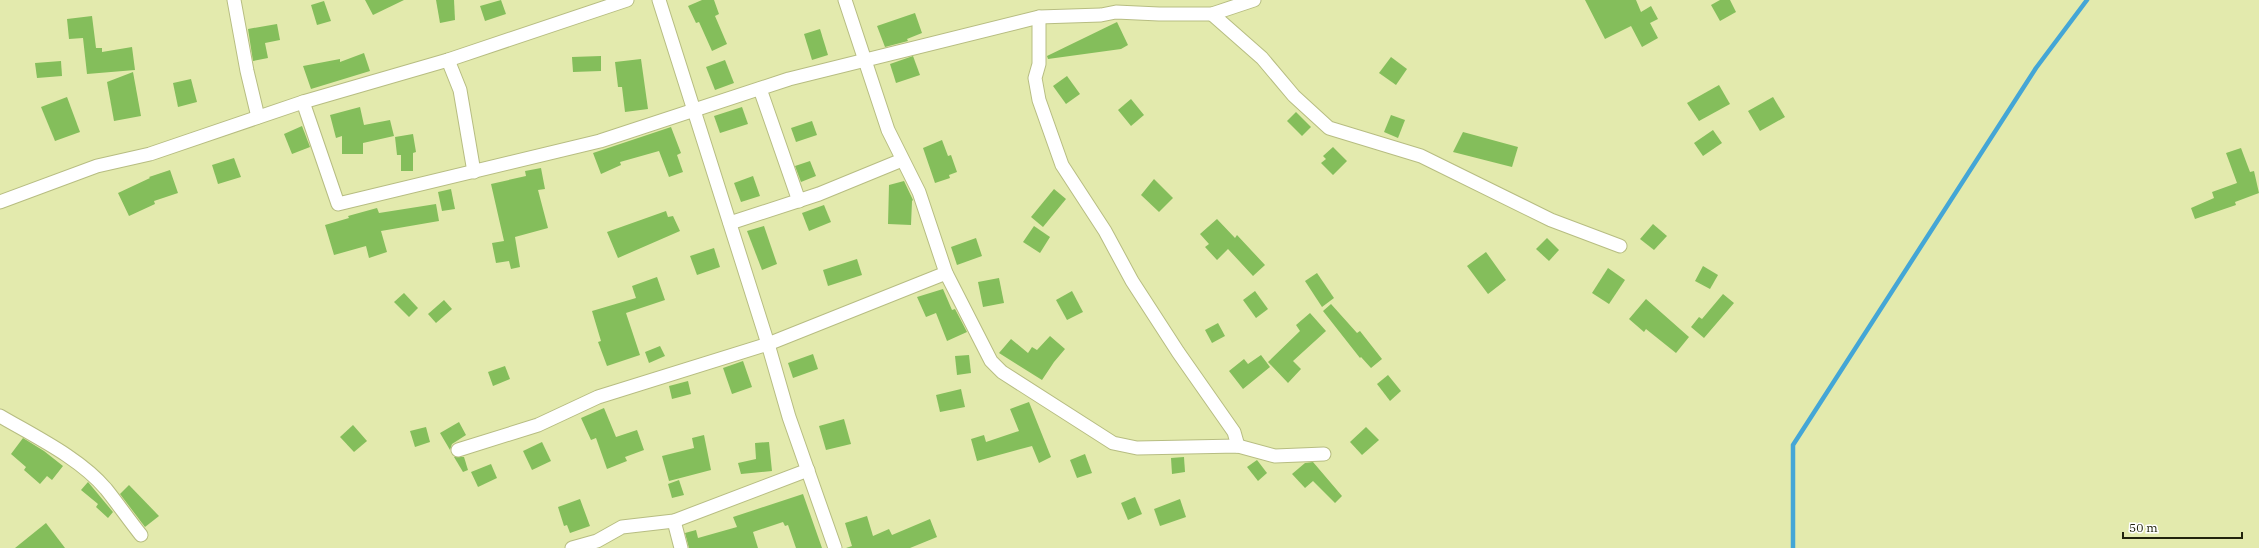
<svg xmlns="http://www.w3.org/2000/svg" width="2259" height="548" viewBox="0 0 2259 548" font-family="'IBM Plex Serif',serif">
<rect width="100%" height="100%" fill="#e3eaad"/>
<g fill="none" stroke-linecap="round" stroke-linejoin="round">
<path stroke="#44a6d6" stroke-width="4.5" d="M1793 548V445L2036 68 2087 0"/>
</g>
<g fill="#84be5b">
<path d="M365 0H404L373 15Z"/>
<path d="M436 0H454L455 20 440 23Z"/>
<path d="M501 0 506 14 485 21 480 6Z"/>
<path d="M702 0H714L719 14 715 16 727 44 712 51 699 22 696 23 688 6Z"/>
<path d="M1585 0H1636L1641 12 1651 6 1658 19 1650 23 1658 38 1642 47 1631 26 1605 39Z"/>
<path d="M1720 0H1730L1736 12 1720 21 1711 5Z"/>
<path d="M324 1 331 21 317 25 311 5Z"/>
<path d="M915 13 922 33 907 39 908 41 885 47 877 26Z"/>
<path d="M92 16 96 48H102V52L132 47 135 70 87 74 83 38 69 39 67 19Z"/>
<path d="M1117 22 1128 45 1121 49 1048 59 1047 56Z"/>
<path d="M277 24 280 40 265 43 268 58 253 61 248 29Z"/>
<path d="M820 29 828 55 812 60 804 34Z"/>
<path d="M364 53 370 71 311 89 303 66 340 59V62Z"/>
<path d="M601 56V71L573 72 572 57Z"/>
<path d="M913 56 920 75 896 83 890 64Z"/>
<path d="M1391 57 1407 69 1396 85 1379 73Z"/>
<path d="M641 59 648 109 625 112 622 87H618L615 62Z"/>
<path d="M725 60 734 83 715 90 706 67Z"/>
<path d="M61 61 62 76 37 78 35 63Z"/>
<path d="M133 72 141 116 114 121 107 82Z"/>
<path d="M1067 76 1080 94 1066 104 1053 86Z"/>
<path d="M191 79 197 102 178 107 173 83Z"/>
<path d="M1719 85 1730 104 1699 121 1687 103Z"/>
<path d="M67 97 80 132 55 141 41 107Z"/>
<path d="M1773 97 1785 117 1760 131 1748 111Z"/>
<path d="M1131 99 1144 115 1131 126 1118 110Z"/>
<path d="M360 107 364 125 390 120 394 136 363 143V154H342V136L336 138 330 115Z"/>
<path d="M742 107 748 124 720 133 714 116Z"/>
<path d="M1296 112 1311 127 1302 136 1287 121Z"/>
<path d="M1391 115 1405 120 1398 138 1384 132Z"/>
<path d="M812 121 817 135 796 142 791 128Z"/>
<path d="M302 126 310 147 292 154 284 134Z"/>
<path d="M671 127 681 153 677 155 683 172 669 177 659 151 620 162 621 165 601 174 593 153Z"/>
<path d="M1713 130 1722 143 1703 156 1694 143Z"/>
<path d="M1463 132 1518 147 1512 167 1453 152Z"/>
<path d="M413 134 416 152 413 153V171H401V155H397L395 137Z"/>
<path d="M942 140 948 156 951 155 957 172 949 175 950 178 935 183 923 148Z"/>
<path d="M1333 147 1347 161 1333 175 1321 163 1326 159 1323 156Z"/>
<path d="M2241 148 2250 172 2254 171 2259 193 2235 202 2236 205 2195 219 2191 208 2214 198 2212 192 2237 183 2226 153Z"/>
<path d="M234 158 241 177 218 184 212 165Z"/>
<path d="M810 161 816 176 801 182 795 166Z"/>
<path d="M541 168 545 189 538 190 548 228 515 237 520 267 511 269 509 261 496 263 492 243 504 241 491 184 526 176 525 171Z"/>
<path d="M170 170 178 193 154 201 155 204 129 216 118 193 150 178 149 177Z"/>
<path d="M753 176 760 196 741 202 734 183Z"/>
<path d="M1154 179 1173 198 1159 212 1141 195Z"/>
<path d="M904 181 913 200 912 201 911 225 888 224 889 185Z"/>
<path d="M451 189 455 209 442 211 438 192Z"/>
<path d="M1054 189 1066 199 1043 227 1031 217Z"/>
<path d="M436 204 439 221 381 231 387 252 369 258 366 246 334 255 325 225 349 218 348 216 377 208 379 213Z"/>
<path d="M824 205 831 222 809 231 802 213Z"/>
<path d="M666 211 668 217 673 216 680 231 618 258 607 232Z"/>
<path d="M1217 219 1235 238 1237 235 1265 265 1253 276 1228 249 1217 260 1205 247 1209 244 1200 234Z"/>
<path d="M1653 224 1667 236 1654 250 1640 239Z"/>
<path d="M764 226 777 264 762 270 747 231Z"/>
<path d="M1034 226 1050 237 1040 253 1023 242Z"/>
<path d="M976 238 982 256 957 265 951 247Z"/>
<path d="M1547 238 1559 250 1549 261 1536 249Z"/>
<path d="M714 248 720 267 697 275 690 256Z"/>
<path d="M1486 252 1506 280 1488 294 1467 266Z"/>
<path d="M857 259 862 275 828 286 823 270Z"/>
<path d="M1703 266 1718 275 1710 289 1695 281Z"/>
<path d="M1608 268 1625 280 1609 304 1592 293Z"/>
<path d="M1317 273 1334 298 1322 307 1305 281Z"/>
<path d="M657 277 665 300 626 313 640 355 607 366 598 342 601 341 592 311 636 298 632 286Z"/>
<path d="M999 278 1004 303 983 307 978 282Z"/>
<path d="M943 289 952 310 955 309 967 332 947 341 936 313 926 317 917 297Z"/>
<path d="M1072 291 1083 312 1067 320 1056 300Z"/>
<path d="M1255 291 1268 309 1256 318 1243 300Z"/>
<path d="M404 293 418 308 409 317 394 302Z"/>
<path d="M1723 294 1734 303 1704 338 1691 327 1699 317 1702 319Z"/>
<path d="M1646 299 1689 337 1676 353 1646 329 1644 332 1629 319Z"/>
<path d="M444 300 452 309 436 323 428 314Z"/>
<path d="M1331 304 1357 333 1360 331 1382 359 1371 368 1361 357 1360 358 1323 311Z"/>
<path d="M1310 313 1326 331 1293 361 1301 369 1288 383 1268 362 1300 331 1296 325Z"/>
<path d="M1218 323 1225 336 1212 343 1205 330Z"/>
<path d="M1050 336 1065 349 1054 362 1042 380 999 353 1011 339 1028 353 1032 347 1037 350Z"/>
<path d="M660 346 665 356 649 363 645 352Z"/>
<path d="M813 354 818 369 793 378 788 363Z"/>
<path d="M969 355 971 373 957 375 955 356Z"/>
<path d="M1261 355 1270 367 1243 389 1229 371 1244 359 1248 364Z"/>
<path d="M743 361 752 387 732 394 723 368Z"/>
<path d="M505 366 510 379 493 386 488 372Z"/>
<path d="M1388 375 1401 391 1390 401 1377 384Z"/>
<path d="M688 381 691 394 672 399 669 386Z"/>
<path d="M961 389 965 407 940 412 936 395Z"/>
<path d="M1029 402 1051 457 1039 463 1032 446 977 461 971 439 984 435 986 442 1019 431 1010 409Z"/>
<path d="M604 408 616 437 637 430 644 450 625 457 627 461 607 469 596 438 591 440 581 418Z"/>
<path d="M844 419 851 444 826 450 819 426Z"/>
<path d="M459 422 466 435 452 444 450 450 440 433Z"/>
<path d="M353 425 367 441 354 452 340 437Z"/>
<path d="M426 427 430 442 415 447 410 431Z"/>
<path d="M1366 427 1379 440 1362 455 1350 442Z"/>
<path d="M704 435 711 470 669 481 662 456 694 448 692 438Z"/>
<path d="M23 438 44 451 63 466 52 480 47 476 40 484 24 470 26 467 11 454Z"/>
<path d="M542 442 551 461 532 470 523 451Z"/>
<path d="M769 442 772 471 741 474 738 463 756 459 755 443Z"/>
<path d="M1085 454 1092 473 1077 478 1070 460Z"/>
<path d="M454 457H464L468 470 463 472Z"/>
<path d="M1184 457 1185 472 1172 474 1171 458Z"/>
<path d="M1257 460 1267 473 1258 481 1247 467Z"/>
<path d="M1313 462 1342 496 1335 503 1313 481 1305 488 1292 474 1305 463Z"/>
<path d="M491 464 497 478 478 487 471 472Z"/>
<path d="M679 480 684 495 672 498 668 484Z"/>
<path d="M88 482 113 512 108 518 96 507 98 504 81 490Z"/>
<path d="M129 485 159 516 145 527 120 494Z"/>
<path d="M803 494 822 548H796L788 525 785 526 783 522 753 532 758 548H689L685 533 696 530 698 538 737 527 733 517Z"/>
<path d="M1135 497 1142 514 1128 520 1121 503Z"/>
<path d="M580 499 590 526 570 533 567 525 564 526 558 507Z"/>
<path d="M1180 499 1186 517 1160 526 1154 509Z"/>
<path d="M867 516 873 536 889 529 892 535 930 519 937 537 910 548H846L852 546 845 523Z"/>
<path d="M46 523 65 548H15Z"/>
</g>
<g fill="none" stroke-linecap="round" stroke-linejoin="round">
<defs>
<g id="street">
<path d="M234 0 247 71 258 117"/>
<path d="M659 0 768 344 789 417 835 548"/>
<path d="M845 0 888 130 919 192 946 273 991 361 1002 372 1113 443 1137 448 1238 446 1275 456 1324 454"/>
<path d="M1212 14 1262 58 1294 96 1329 128 1421 156 1551 220 1620 246"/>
<path d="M1039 17V64L1035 78 1039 100 1062 165 1105 231 1132 281 1178 352 1234 432 1238 446"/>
<path d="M448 60 460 90 474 172"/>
<path d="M760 89 799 201"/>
<path d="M303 102 338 204 600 141 789 79 1039 17 1101 15 1116 12 1159 14H1212L1254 0"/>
<path d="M0 202 97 166 150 154 303 102 448 60 627 0"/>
<path d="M730 223 819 194 902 160"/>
<path d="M0 416C34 436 80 458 106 489 118 504 129 520 141 535"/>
<path d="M458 450 538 425 598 397 768 344 946 273"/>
<path d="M674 521 681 548"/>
<path d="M572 548 597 541 622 527 674 521 808 470"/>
</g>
</defs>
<use href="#street" stroke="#b7bd82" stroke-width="15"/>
<use href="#street" stroke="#fff" stroke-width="13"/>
</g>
<path d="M2123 532v6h119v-6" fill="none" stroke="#22240c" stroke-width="2"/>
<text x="2129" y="532" font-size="12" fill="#22240c" stroke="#ffffff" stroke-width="3" paint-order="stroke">50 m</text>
</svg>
